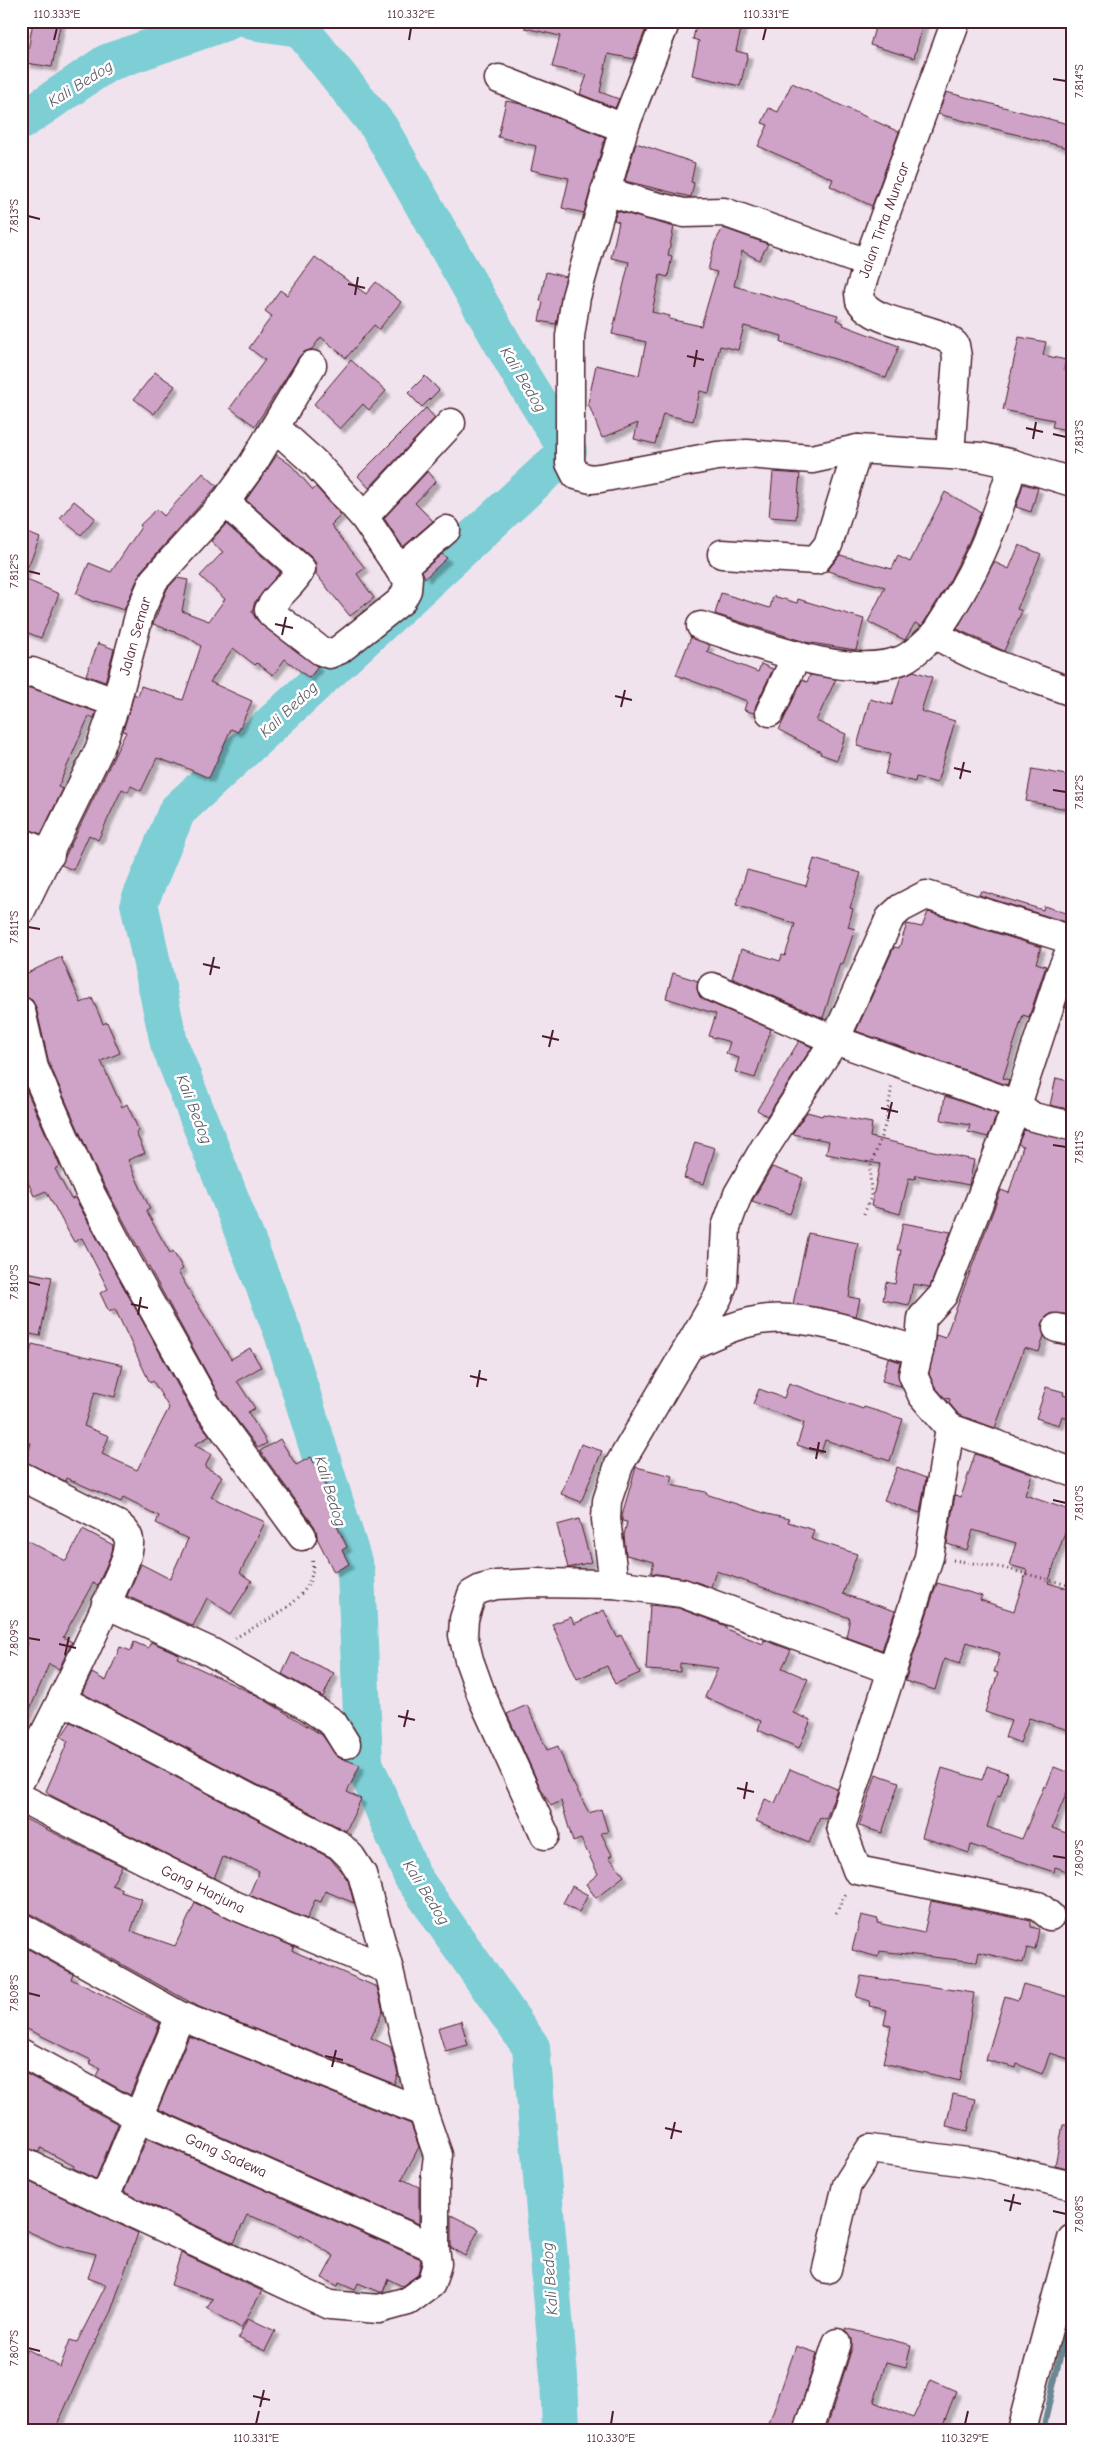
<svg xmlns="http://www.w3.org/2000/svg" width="1093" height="2451" viewBox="0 0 1093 2451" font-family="'Comic Neue',sans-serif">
<defs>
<filter id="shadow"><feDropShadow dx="4.5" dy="4.5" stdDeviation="1" flood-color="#0004"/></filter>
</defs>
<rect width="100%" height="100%" fill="#f1e3ee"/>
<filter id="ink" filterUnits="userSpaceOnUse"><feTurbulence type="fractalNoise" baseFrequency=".02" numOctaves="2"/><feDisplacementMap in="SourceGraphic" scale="10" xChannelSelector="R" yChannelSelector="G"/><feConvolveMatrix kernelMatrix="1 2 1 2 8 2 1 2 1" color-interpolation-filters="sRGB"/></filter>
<g filter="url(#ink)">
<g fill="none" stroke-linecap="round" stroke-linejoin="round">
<path stroke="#698891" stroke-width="6" d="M1043 2430 1072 2305"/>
<g stroke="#7dced5" stroke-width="38">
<path d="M252 21 300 28 379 127 522 377 568 451 177 811 139 903 169 1043 283 1333 356 1572 364 1763 412 1876 531 2047 559 2376 561 2430"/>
<path d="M21 121 107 63 228 21"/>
</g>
</g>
<g fill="#cfa3c7" stroke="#4a1f2b" filter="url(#shadow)">
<path d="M33 21H61L52 67 26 63Z"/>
<path d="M526 21H602L619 25 620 21H649L634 59 608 54 600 92 619 99 615 108 580 94 587 75 552 67 560 36 525 28Z"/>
<path d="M697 21H743L736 51 748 54 740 86 692 75 699 41 693 39Z"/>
<path d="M877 21H924L914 58 870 45Z"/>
<path d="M792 83 899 132 872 206 830 186 833 179 758 146 768 125 762 123 769 108 778 112Z"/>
<path d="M946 92 1072 125V149L938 114Z"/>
<path d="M506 101 521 104 605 137 584 213 562 208 569 178 531 170 536 146 498 137Z"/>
<path d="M636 143 695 163 691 182 694 183 691 197 625 181Z"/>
<path d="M617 211 674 227 668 255 672 256 668 277 660 275 652 312 670 316 669 319 701 326 717 272 708 270 715 242 723 228 768 244 759 260 742 251 734 286 838 315 836 320 844 323 843 325 899 346 886 378 838 360 781 342 782 336 744 326 738 350 720 346 709 393 700 391 693 421 663 414 655 444 634 439 638 423 602 438 588 403 596 365 639 375 646 342 612 334 629 262 611 258 619 222 614 220Z"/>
<path d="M315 257 366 294 376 282 401 302 379 329 374 325 346 358 321 337 312 349 304 352 299 357 255 426 230 408 265 360 249 348 272 316 265 311 280 290 287 295Z"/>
<path d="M546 272 566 277 556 324 539 321 543 302 540 301Z"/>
<path d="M1019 337 1046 342 1043 355 1066 360 1064 369 1072 370V431L1052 427 1054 420 1003 410Z"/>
<path d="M351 360 386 391 369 410 363 404 340 429 314 404Z"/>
<path d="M155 372 175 386 154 414 134 399Z"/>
<path d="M425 376 439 390 422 407 408 393Z"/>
<path d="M426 408 435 418 369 488 358 476Z"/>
<path d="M277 455 291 465 313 490 316 487 341 515 331 525 365 568 357 574 374 598 350 616 316 574V563L311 557 246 500Z"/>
<path d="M428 471 436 481 415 503 433 521 403 547 384 518Z"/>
<path d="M773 472 800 474 796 519 769 517Z"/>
<path d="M203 473 217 486 141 571 124 610 95 601 94 602 76 594 89 563 111 572 141 527 140 525 157 509 164 516Z"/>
<path d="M1023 484 1038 488 1031 512 1016 507Z"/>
<path d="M945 492 981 512 967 546 948 584 923 624 921 626 915 623 905 640 868 622 885 587 827 571 840 555 892 569 898 556 910 562Z"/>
<path d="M74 501 95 518 81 535 60 518Z"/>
<path d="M226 524 280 572 255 602 252 612 256 619 263 626 318 667 309 678 285 659 273 675 257 663 255 665 233 648 210 682 252 701 238 732 231 729 209 778 175 763 174 764 157 758 141 791 131 786 128 792 122 789 98 840 89 835 73 870 61 865 126 732 123 731 134 694 138 696 141 686 183 700 201 646 188 637 153 624 167 589 177 578 188 580 182 611 209 621 225 599 200 576 223 552 211 541Z"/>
<path d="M21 530 40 538 23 578 59 594 41 638 21 630Z"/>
<path d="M1019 545 1041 554 1017 609 1022 611 1004 651 957 629 994 562 1009 569Z"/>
<path d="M442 554 447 558 425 578 422 571Z"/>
<path d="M721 593 770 608 773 596 797 603 798 599 864 619 856 650 805 642 715 614Z"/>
<path d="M691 637 710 645 707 652 758 672 761 664 773 669 756 705 754 713 744 710 747 701 676 675Z"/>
<path d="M98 643 114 649 105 682 86 675Z"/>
<path d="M914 671 932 677 921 711 955 721 937 783 916 777 915 782 885 774 890 754 857 746 870 699 892 705 901 676Z"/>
<path d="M810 675 836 679 816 721 846 734 837 760 820 754 821 752 779 730 802 680 807 682Z"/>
<path d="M31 688 96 712 94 718 89 716 58 787 63 789 41 834 21 827V689Z"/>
<path d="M1032 769 1072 776V810L1026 801Z"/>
<path d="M814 859 861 873 850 908 853 909 848 927 855 929 843 964 840 963 823 1018 732 978 741 949 780 961 782 955 785 956 795 924 736 905 747 870 806 886Z"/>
<path d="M981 891 1043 910 1044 906 1072 915V924L979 895Z"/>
<path d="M928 912 1041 947 1036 963 1046 966 1029 1017 1023 1015 1003 1078 1009 1080 1007 1085 856 1031 894 947 899 948 907 924 922 927Z"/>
<path d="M61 957 81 1003 92 998 103 1024 107 1022 120 1053 101 1061 122 1107 127 1104 139 1131 136 1133 145 1153 128 1160 150 1209 146 1211 170 1253 173 1251 183 1269 178 1272 231 1359 250 1348 261 1367 237 1381 255 1408 248 1412 267 1443 258 1448 221 1399 97 1172 49 1063 36 1007 32 1000 21 996V976Z"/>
<path d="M673 973 698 981 697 989 700 997 706 1001 771 1029 755 1078 735 1072 739 1058 726 1054 730 1042 709 1036 716 1014 666 998Z"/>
<path d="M1071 989H1072V1010L1065 1008Z"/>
<path d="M799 1041 812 1047 767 1116 757 1110Z"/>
<path d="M21 1078 60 1166 55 1169 71 1199 75 1198 194 1415 210 1436 194 1445 211 1454 205 1467 222 1476 211 1497 265 1522 240 1573 252 1581 231 1614 207 1598 193 1626 127 1596 141 1564 170 1579 188 1539 156 1523 159 1516 123 1498 121 1502 66 1478 65 1481 26 1462 31 1443 21 1441V1394L32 1344 123 1365 115 1397 95 1392 84 1426 109 1436 102 1454 137 1470 169 1408 153 1381 150 1383 115 1309 109 1312 100 1293 108 1289 82 1238 74 1242 46 1191 34 1196 21 1166Z"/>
<path d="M1056 1078 1072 1082V1110L1050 1105Z"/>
<path d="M945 1096 997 1114 988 1137 968 1132 970 1125 941 1120Z"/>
<path d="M807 1112 822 1116 823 1114 872 1123 870 1137 974 1160 969 1185 916 1175 915 1179 909 1178 900 1214 871 1206 880 1164 826 1154 829 1141 792 1134Z"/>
<path d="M1024 1130 1072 1141V1258L1067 1279 1072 1281V1315L1052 1313 1046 1317 1042 1325 1044 1336 1039 1352 1024 1348 995 1428 959 1415 949 1403 950 1399 945 1398 935 1387 929 1374 936 1335 945 1338 1001 1190 1009 1193 1023 1146 1018 1144Z"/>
<path d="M695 1142 715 1148 704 1184 684 1178Z"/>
<path d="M772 1167 803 1178 790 1214 752 1201Z"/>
<path d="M903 1223 951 1232 930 1287 913 1284 909 1305 883 1300 886 1282 895 1284 901 1250H897Z"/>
<path d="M808 1233 858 1243 849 1297 860 1299 856 1316 793 1304Z"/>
<path d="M21 1271 52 1277 40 1336 21 1332 26 1307H22L25 1291 21 1290Z"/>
<path d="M888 1358 900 1362 898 1372 901 1386 882 1381Z"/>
<path d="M789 1383 863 1409 864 1407 903 1419 890 1461 825 1440 821 1453 797 1445 804 1423 753 1404 759 1389 784 1398Z"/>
<path d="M1046 1387 1064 1392 1063 1395 1072 1398V1419L1062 1416 1059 1425 1036 1418Z"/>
<path d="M280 1439 296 1465 311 1457 326 1487 323 1488 336 1514 332 1516 347 1547 342 1550 349 1564 334 1572 317 1538 315 1527 260 1451Z"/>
<path d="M581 1444 602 1451 581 1502 561 1494Z"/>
<path d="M975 1454 1032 1474 1025 1495 1072 1511V1531L1066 1529 1048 1583 1072 1590V1731L1029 1718 1020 1743 1005 1737 1011 1721 985 1712 998 1673 994 1672 1000 1653 967 1642 960 1664 944 1659 935 1690 905 1681 937 1583 982 1596 980 1600 1014 1611 1027 1570 1009 1565 1016 1543 973 1530 967 1550 947 1544 955 1495 961 1497Z"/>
<path d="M636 1467 673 1476 670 1485 706 1492V1494L767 1514 789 1519 788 1522 814 1530 811 1539 857 1554 843 1594 895 1611 882 1650 846 1637 850 1618 716 1571 711 1587 684 1578 651 1573 654 1562 626 1555 624 1535 627 1522 622 1521V1515Z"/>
<path d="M897 1467 926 1478 920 1513 884 1500Z"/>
<path d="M579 1519 591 1562 568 1568 557 1525Z"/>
<path d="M83 1529 113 1545 112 1552 98 1585 93 1583 63 1637 72 1642 59 1669 49 1664 21 1731V1657L28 1643 21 1640V1537L66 1561Z"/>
<path d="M650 1605 678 1608 726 1626V1629L763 1644 764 1640 791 1650 782 1668 808 1679 793 1713 811 1720 799 1748 758 1730 761 1721 705 1697 718 1668 680 1663V1672L646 1670Z"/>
<path d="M604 1610 617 1637 621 1635 640 1673 615 1684 607 1666 577 1679 552 1624 571 1617 574 1624Z"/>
<path d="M134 1642 148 1648 151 1642 179 1654 177 1658 258 1696 322 1735 338 1757 360 1765 347 1792 361 1799 346 1831 82 1693 92 1673 106 1681 120 1647 131 1651Z"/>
<path d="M292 1653 334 1673 323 1697 282 1674Z"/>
<path d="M527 1705 547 1750 558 1746 569 1775 589 1813 601 1809 608 1832 601 1833 612 1855 609 1857 624 1876 596 1898 586 1884 598 1874 581 1839 573 1842 561 1801 551 1806 540 1787 507 1714Z"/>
<path d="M71 1722 330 1858 348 1880 354 1903 325 1891 321 1902 315 1900 307 1919 249 1895 259 1871 223 1857 214 1878 52 1796 46 1791 68 1741 61 1737Z"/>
<path d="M987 1766 1008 1773 1000 1797 997 1796 987 1827 1022 1839 1044 1786 1046 1787 1054 1767 1072 1774V1794L1067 1792 1052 1828 1072 1835V1873L1055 1867 1054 1872 971 1845 969 1853 922 1837 942 1768 982 1780Z"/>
<path d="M790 1769 837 1789 826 1819 820 1817 809 1843 756 1821 765 1799 775 1803Z"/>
<path d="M876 1774 899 1782 882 1833 859 1826Z"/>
<path d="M21 1817 122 1866 112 1885 122 1889 121 1892 142 1899 131 1931 175 1946 195 1903 294 1947 293 1951 377 1987 383 2011 371 2038 391 2047 398 2074 394 2084 199 2007 29 1913 21 1911Z"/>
<path d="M572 1886 588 1895 579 1912 563 1903Z"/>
<path d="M931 1901 1031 1921V1927L1039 1929 1035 1950 1027 1948 1023 1963 979 1952 977 1962 879 1951 878 1957 852 1950 861 1915 878 1919 877 1923 924 1933Z"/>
<path d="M21 1945 73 1974 71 1979 160 2023 130 2095 96 2076 100 2068 89 2063 91 2060 21 2026Z"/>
<path d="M861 1976 974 1993 960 2081 883 2063 891 2026 884 2024 887 2010 869 2006 870 2001 856 1997Z"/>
<path d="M1023 1984 1072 1998V2060L1050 2053 1042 2074 1017 2064 1016 2068 986 2060 1005 1996 1018 2000Z"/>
<path d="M461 2021 468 2045 445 2051 438 2028Z"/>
<path d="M189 2036 411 2124 419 2147 402 2179 419 2187V2224L158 2109Z"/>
<path d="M21 2071 118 2124 96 2179 73 2168 74 2166 41 2148 39 2152 21 2146Z"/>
<path d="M953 2094 975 2099 968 2131 946 2126Z"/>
<path d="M1063 2125H1072L1071 2169 1055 2165Z"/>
<path d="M147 2138 421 2259 418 2275 402 2286 388 2279 383 2292H380L358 2283 355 2290 339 2283 338 2286 322 2278 334 2256 301 2235 300 2237 275 2225 247 2215 234 2243 124 2192Z"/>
<path d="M21 2178 138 2233 111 2311 90 2352 55 2430H21V2360L27 2349 60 2367 70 2340 77 2342 106 2285 88 2278 96 2254 58 2245 21 2228Z"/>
<path d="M451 2215 479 2229 465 2256 451 2248Z"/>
<path d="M181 2253 262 2291 241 2328 207 2308 213 2299 171 2285Z"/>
<path d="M248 2318 275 2331 265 2351 238 2338Z"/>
<path d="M845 2328 911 2345 906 2367 886 2362 874 2402 913 2418 931 2380 956 2391 941 2430H826L852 2348V2339Z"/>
<path d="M796 2346 817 2353 794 2430H767Z"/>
</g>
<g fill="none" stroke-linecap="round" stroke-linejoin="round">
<defs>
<g id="minor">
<path d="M666 21 624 128 576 297 570 336V463L576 475 591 479 600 478 717 456 747 454 812 459 858 449 981 457 1013 464 1072 482"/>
<path d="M499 79 624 128"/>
<path d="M605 191 647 204 684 213 724 212 867 263"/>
<path d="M950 454 957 357 955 345C933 323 879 328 860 301L859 293 874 245 956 21"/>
<path d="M1013 464C993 532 975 575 935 634 977 661 1026 675 1072 692"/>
<path d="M225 502 301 569C294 585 277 593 269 610L272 614 321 651 329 654 339 650 401 601 407 590 408 577 400 570 364 517 316 464 276 428"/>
<path d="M364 517 451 423"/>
<path d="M722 554 816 560 828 545 858 449"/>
<path d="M400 570 446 530"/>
<path d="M701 626C756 643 847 681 902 660 915 654 925 643 935 634"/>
<path d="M21 674 32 672 116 703"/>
<path d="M770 712 797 655"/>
<path d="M21 842 50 855"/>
<path d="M21 910 100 748 116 703 140 612 154 580 225 502 252 465 312 365"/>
<path d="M1072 946 1060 974 1017 1105 943 1295 922 1318 919 1351 913 1375 922 1395 950 1428 1072 1472"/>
<path d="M712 987 835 1040 1017 1105 1033 1117 1072 1126"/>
<path d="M21 1011 34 1068 83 1179 126 1260 208 1407 302 1536"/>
<path d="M1057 1328 1072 1331"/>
<path d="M690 1346C714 1335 741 1321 769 1319 815 1315 874 1338 919 1351"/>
<path d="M950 1428 929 1557 841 1827 857 1870 1038 1906 1050 1916"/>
<path d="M21 1476 118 1525C124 1530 130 1535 129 1544 128 1560 117 1578 111 1594 84 1657 53 1718 21 1779"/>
<path d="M614 1584 606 1519 607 1501 619 1465 718 1297 723 1284 726 1227 738 1194 764 1149 835 1040 890 918 901 908 926 895 1072 940"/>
<path d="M106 1604 211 1652 309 1707 333 1723 346 1744"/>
<path d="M62 1700 339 1845 351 1857 362 1874 389 1970 423 2112 438 2155 435 2181V2248L437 2264 431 2284 408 2301 379 2309 330 2305 104 2200"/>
<path d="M21 1798 236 1906 389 1970"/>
<path d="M545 1835 483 1699 469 1660 463 1635 464 1619 472 1594 481 1589 496 1585 533 1583 614 1584 682 1593 891 1670"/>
<path d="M21 1927 180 2016 423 2112"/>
<path d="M21 2053 140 2118 435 2248"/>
<path d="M21 2161 104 2200 180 2016"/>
<path d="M827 2269 847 2185 870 2149 982 2164 1072 2185"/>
<path d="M809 2430 837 2343"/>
<path d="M1021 2430 1072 2239"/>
</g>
</defs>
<use href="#minor" stroke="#4a1f2b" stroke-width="31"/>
<g stroke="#4a1f2b" stroke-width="3" stroke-dasharray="1 4" stroke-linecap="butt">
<path d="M864 1214 871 1197 870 1169 886 1122 892 1085"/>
<path d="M953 1560 1004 1568 1072 1586"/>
<path d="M235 1638C265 1620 320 1600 312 1557"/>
<path d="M836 1913 847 1891"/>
</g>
<use href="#minor" stroke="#fff" stroke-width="28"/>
</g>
</g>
<path fill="none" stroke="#4a1f2b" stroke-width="2" d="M54 40 57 28M409 40 411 28M763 40 766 28M1053 79 1066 81M28 216 40 219M348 284 365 288M355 295 358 277M687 356 704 360M694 367 697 350M1026 428 1043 432M1053 434 1066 437M1033 439 1036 422M28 571 40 574M275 624 293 628M282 635 286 617M615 696 632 700M621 707 625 690M954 768 971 772M960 779 964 762M1053 790 1066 792M28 927 40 929M203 964 220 968M210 975 214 957M542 1036 559 1040M549 1047 553 1030M881 1108 898 1112M888 1119 892 1102M1053 1145 1066 1147M28 1282 40 1285M131 1304 148 1308M138 1315 141 1297M470 1376 487 1380M477 1387 480 1370M809 1448 826 1452M816 1459 819 1442M1053 1500 1066 1503M28 1638 40 1640M59 1644 76 1648M65 1655 69 1637M398 1716 415 1720M404 1727 408 1710M737 1788 754 1792M744 1799 747 1782M1053 1856 1066 1858M28 1993 40 1996M325 2056 343 2060M332 2067 336 2050M665 2128 682 2132M671 2139 675 2122M1004 2200 1021 2204M1010 2211 1014 2194M1053 2211 1066 2214M28 2348 40 2351M253 2396 270 2400M260 2407 264 2390M256 2424 259 2411M611 2424 613 2411M965 2424 968 2411"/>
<g text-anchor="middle" stroke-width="5" stroke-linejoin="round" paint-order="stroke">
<g font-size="15" fill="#4a1f2b" stroke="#fff">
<text transform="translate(884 220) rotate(-70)" y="5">Jalan Tirta Muncar</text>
<text transform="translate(135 636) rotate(-74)" y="5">Jalan Semar</text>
<text transform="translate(203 1889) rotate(26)" y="5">Gang Harjuna</text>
<text transform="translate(226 2155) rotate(24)" y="5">Gang Sadewa</text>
</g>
<g font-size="16" font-style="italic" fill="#5c5c66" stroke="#fff">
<text transform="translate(80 83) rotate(-32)" y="6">Kali Bedog</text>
<text transform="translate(524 379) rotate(59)" y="6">Kali Bedog</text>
<text transform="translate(288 709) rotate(-43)" y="6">Kali Bedog</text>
<text transform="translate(195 1109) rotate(69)" y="6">Kali Bedog</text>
<text transform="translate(331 1491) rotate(73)" y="6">Kali Bedog</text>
<text transform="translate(427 1892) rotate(58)" y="6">Kali Bedog</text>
<text transform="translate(549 2279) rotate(-94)" y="6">Kali Bedog</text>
</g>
</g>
<rect width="1093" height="2451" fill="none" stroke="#fff" stroke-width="55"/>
<rect x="28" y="28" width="1038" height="2396" fill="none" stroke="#4a1f2b" stroke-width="2"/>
<g font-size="12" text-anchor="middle" fill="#4a1f2b">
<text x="57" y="18">110.333°E</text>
<text x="411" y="18">110.332°E</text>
<text x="766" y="18">110.331°E</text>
<text transform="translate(1079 81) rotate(-90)" y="4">7.814°S</text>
<text transform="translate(14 216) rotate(-90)" y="4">7.813°S</text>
<text transform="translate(1079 437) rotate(-90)" y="4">7.813°S</text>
<text transform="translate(14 571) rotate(-90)" y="4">7.812°S</text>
<text transform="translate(1079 792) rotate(-90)" y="4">7.812°S</text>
<text transform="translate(14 927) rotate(-90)" y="4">7.811°S</text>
<text transform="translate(1079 1147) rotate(-90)" y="4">7.811°S</text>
<text transform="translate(14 1282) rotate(-90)" y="4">7.810°S</text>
<text transform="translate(1079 1503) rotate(-90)" y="4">7.810°S</text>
<text transform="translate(14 1638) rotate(-90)" y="4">7.809°S</text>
<text transform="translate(1079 1858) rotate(-90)" y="4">7.809°S</text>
<text transform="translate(14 1993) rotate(-90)" y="4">7.808°S</text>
<text transform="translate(1079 2214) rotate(-90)" y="4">7.808°S</text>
<text transform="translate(14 2348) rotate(-90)" y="4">7.807°S</text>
<text x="256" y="2442">110.331°E</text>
<text x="611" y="2442">110.330°E</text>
<text x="965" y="2442">110.329°E</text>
</g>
</svg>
